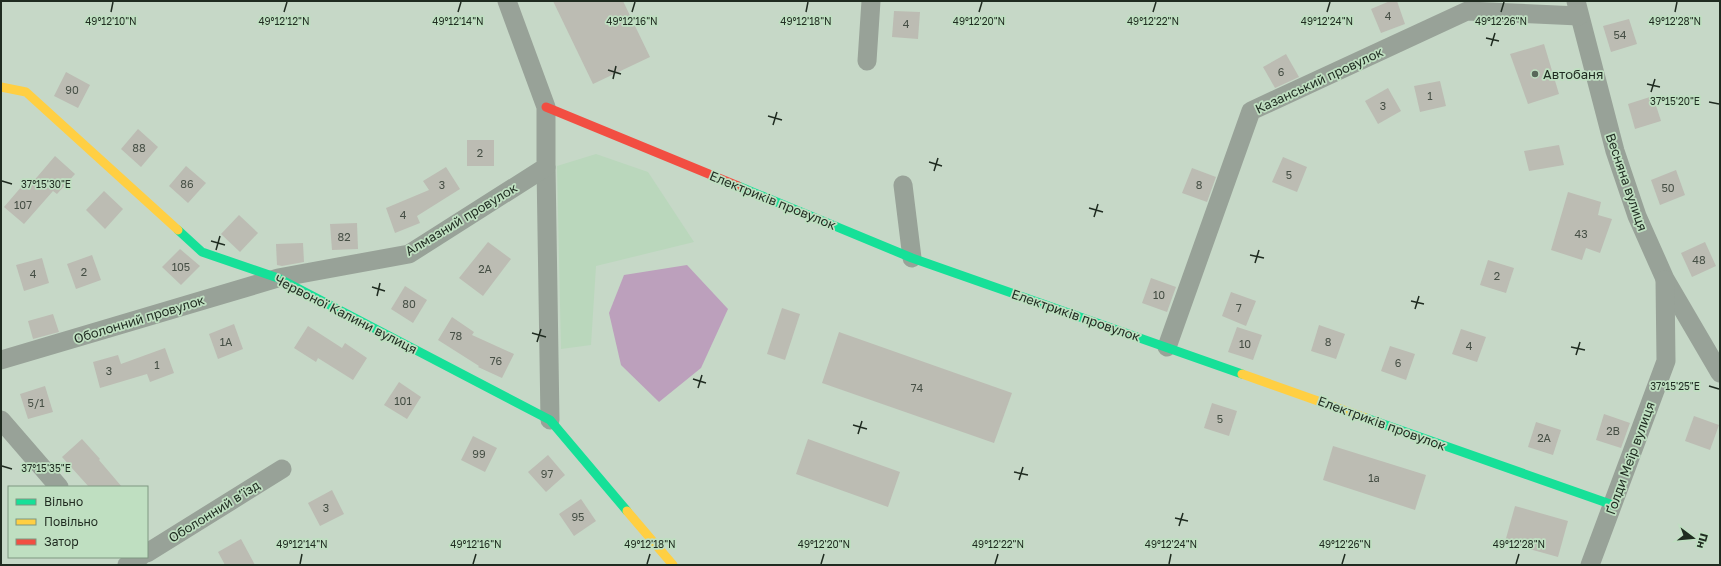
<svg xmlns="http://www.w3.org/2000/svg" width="1721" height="566" viewBox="0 0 1721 566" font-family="'Golos Text',sans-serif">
<rect width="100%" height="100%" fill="#c6d8c7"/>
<path fill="#bad7bc" d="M596 154 648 172 694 242 596 266 591 345 561 349 557 166Z"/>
<path fill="#bca0bc" d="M687 265 728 309 701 368 659 402 621 365 609 313 624 275Z"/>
<g fill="#bcbcb3">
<path d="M553 1H623L650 57 593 84Z"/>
<path d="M1390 1H1397L1405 24 1381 33 1371 9Z"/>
<path d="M894 11 920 12 918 39 892 37Z"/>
<path d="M1629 19 1637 44 1611 52 1603 26Z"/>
<path d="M1544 44 1559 94 1528 104 1510 54Z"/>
<path d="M1286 54 1299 77 1275 88 1263 67Z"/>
<path d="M66 72 90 85 78 108 54 96Z"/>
<path d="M1440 81 1446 106 1420 112 1414 86Z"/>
<path d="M1388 88 1401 111 1378 124 1365 101Z"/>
<path d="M1653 96 1661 121 1635 129 1628 104Z"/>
<path d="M138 129 158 147 141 167 121 149Z"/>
<rect x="467" y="140" width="27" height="26"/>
<path d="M1559 145 1564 165 1529 171 1524 151Z"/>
<path d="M55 156 75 174 57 194 53 191 24 224 4 207 22 186 26 190Z"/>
<path d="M1283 157 1307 167 1297 192 1272 182Z"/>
<path d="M186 166 206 183 188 203 169 186Z"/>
<path d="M446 167 460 189 417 216 420 223 395 233 386 208 429 190 423 181Z"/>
<path d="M1192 168 1216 177 1207 202 1182 193Z"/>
<path d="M1676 170 1685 195 1660 205 1651 180Z"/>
<path d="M104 191 123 209 105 229 86 210Z"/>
<path d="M1568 192 1601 202 1598 215 1612 219 1600 253 1586 248 1582 260 1551 250Z"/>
<path d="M239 215 258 233 240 252 221 234Z"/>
<path d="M357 223 358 249 332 250 330 224Z"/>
<path d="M488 242 511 259 483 296 459 278Z"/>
<path d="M1705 242 1716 266 1692 277 1681 253Z"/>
<path d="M303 243 304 262 282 266 277 265 276 244Z"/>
<path d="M180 249 200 266 181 285 162 267Z"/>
<path d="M92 255 101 280 76 289 67 264Z"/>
<path d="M42 258 49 283 24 291 16 265Z"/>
<path d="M1488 260 1514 268 1506 293 1480 285Z"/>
<path d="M1151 278 1176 287 1167 312 1142 303Z"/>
<path d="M405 286 427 300 413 323 391 309Z"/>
<path d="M1231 292 1256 301 1246 326 1222 316Z"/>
<path d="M782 308 800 314 785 360 767 354Z"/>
<path d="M53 314 59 332 33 339 28 321Z"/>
<path d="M452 317 474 332 472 335 514 354 502 378 478 367 479 366 438 340Z"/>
<path d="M234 324 243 349 218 359 209 334Z"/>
<path d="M1319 325 1345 334 1336 359 1311 351Z"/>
<path d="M308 326 342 348 345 343 367 358 353 380 318 358 316 362 294 348Z"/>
<path d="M1237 327 1262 335 1253 360 1228 352Z"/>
<path d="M1461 329 1486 337 1477 362 1452 354Z"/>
<path d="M839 332 1012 393 994 443 822 383Z"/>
<path d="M1390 346 1415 354 1406 380 1381 371Z"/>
<path d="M165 348 174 373 150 382 147 374 100 388 93 362 118 355 121 364Z"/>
<path d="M399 382 421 397 407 419 384 405Z"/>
<path d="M45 386 53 412 28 419 20 394Z"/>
<path d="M1212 403 1237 411 1229 436 1204 428Z"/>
<path d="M1604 414 1630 423 1621 448 1596 440Z"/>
<path d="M1694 416 1719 425 1710 450 1685 441Z"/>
<path d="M1536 422 1561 430 1553 455 1528 447Z"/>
<path d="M473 436 497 448 485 472 461 460Z"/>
<path d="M82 439 100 459 99 460 122 487H89L62 457Z"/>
<path d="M808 439 900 472 888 507 796 474Z"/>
<path d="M1333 446 1426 475 1415 510 1323 480Z"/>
<path d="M548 455 565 475 546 492 528 472Z"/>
<path d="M332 490 344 514 320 526 308 503Z"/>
<path d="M581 499 596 521 574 536 559 514Z"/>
<path d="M1515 506 1568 521 1558 557 1505 542Z"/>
<path d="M241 539 255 565H225L218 552Z"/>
</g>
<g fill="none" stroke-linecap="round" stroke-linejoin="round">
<g stroke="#98a298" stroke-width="19">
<path d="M1576 1 1615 151 1637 216 1665 279 1720 373"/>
<path d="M867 61 871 1"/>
<path d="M546 167 550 420"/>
<path d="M903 185 912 258"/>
<path d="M1167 347 1251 111 1467 11 1579 16"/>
<path d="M1 360 278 278 409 254 546 167V107L507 1"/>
<path d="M1 420 59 487"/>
<path d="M147 553 282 469"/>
<path d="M127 565 140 557"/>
<path d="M1590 565 1666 361 1665 280"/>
</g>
<g stroke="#16e098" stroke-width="9">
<path d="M738 186 912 258 1242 374"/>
<path d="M178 230 202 252 278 278 550 420 627 511"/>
<path d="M1366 418 1613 505"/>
</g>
<g stroke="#ffcf43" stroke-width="9">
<path d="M1 87 26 92 178 230"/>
<path d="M1242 374 1366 418"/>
<path d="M627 511 673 565"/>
</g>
<path stroke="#f24e42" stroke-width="9" d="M546 107 738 186"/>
</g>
<path fill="none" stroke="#1f2b20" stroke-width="1.5" d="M111 12 113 2M284 12 287 2M458 12 461 2M632 12 635 2M806 12 808 2M979 12 982 2M1153 12 1156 2M1327 12 1330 2M1501 12 1504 2M1675 12 1677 2M1486 38 1499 41M1491 46 1495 33M608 70 621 74M613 79 616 66M1647 84 1660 87M1651 92 1655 79M1709 102 1719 104M768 116 782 120M773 125 777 112M929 162 942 166M934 171 938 158M2 181 12 184M1089 208 1103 212M1094 217 1098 204M211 241 225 245M216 250 220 236M1250 255 1264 258M1255 263 1259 250M372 287 385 291M377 296 380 283M1411 301 1424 304M1415 309 1419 296M532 333 546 337M537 342 541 329M1571 347 1585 350M1576 355 1580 342M693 379 706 383M1709 386 1719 389M698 388 702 375M853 425 867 429M858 434 862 421M2 466 12 469M1014 472 1028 475M1019 480 1023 467M1175 518 1188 521M1179 526 1183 513M300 564 302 554M473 564 476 554M647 564 650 554M821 564 824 554M995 564 998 554M1169 564 1171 554M1342 564 1345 554M1516 564 1519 554"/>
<circle fill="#59685a" stroke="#bfdfc1" stroke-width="1.5" cx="1535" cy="74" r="4"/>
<g text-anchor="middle" stroke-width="3.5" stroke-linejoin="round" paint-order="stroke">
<g font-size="11" fill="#464f45">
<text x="1388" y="20">4</text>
<text x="906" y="28">4</text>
<text x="1620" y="39">54</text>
<text x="1281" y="76">6</text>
<text x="72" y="94">90</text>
<text x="1430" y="100">1</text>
<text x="1383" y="110">3</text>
<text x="139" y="152">88</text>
<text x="480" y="157">2</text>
<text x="1289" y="179">5</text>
<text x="187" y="188">86</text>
<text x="442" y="189">3</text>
<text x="1199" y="189">8</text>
<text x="1668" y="192">50</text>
<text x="23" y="209">107</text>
<text x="403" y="219">4</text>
<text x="1581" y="238">43</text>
<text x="344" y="241">82</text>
<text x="1699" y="264">48</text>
<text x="181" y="271">105</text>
<text x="485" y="273">2А</text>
<text x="84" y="276">2</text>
<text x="33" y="278">4</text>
<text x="1497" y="280">2</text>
<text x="1159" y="299">10</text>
<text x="409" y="308">80</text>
<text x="1239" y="312">7</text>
<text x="456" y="340">78</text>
<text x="226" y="346">1А</text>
<text x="1328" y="346">8</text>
<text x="1245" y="348">10</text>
<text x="1469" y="350">4</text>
<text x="496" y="365">76</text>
<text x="1398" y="367">6</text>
<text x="157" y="369">1</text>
<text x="109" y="375">3</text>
<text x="917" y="392">74</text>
<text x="403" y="405">101</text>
<text x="36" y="407">5/1</text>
<text x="1220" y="423">5</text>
<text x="1613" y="435">2В</text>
<text x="1544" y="442">2А</text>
<text x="479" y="458">99</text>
<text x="547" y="478">97</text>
<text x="1374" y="482">1а</text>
<text x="326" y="512">3</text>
<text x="578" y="521">95</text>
</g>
<g font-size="13" fill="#1f2b20" stroke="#bfdfc1" text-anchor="start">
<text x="1543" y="79">Автобаня</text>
</g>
<g font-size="13" fill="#1f2b20" stroke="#bfdfc1">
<text transform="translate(1319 80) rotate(-25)" y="5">Казанський провулок</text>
<text transform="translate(1627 182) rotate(71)" y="5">Весняна вулиця</text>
<text transform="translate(773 200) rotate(22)" y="5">Електриків провулок</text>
<text transform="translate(461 219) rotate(-31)" y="5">Алмазний провулок</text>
<text transform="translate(346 314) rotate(27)" y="5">Червоної Калини вулиця</text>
<text transform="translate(1076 315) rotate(19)" y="5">Електриків провулок</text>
<text transform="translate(139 319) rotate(-17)" y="5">Оболонний провулок</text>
<text transform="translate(1382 423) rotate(20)" y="5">Електриків провулок</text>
<text transform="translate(1630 458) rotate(-70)" y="5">Ґолди Меїр вулиця</text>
<text transform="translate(214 511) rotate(-32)" y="5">Оболонний в’їзд</text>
</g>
</g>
<g font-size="10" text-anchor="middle" fill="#1f2b20" stroke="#bfdfc1" stroke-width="3.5" stroke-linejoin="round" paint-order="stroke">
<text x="111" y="25">49°12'10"N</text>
<text x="284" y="25">49°12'12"N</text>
<text x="458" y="25">49°12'14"N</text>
<text x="632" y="25">49°12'16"N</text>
<text x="806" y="25">49°12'18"N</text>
<text x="979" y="25">49°12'20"N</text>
<text x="1153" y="25">49°12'22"N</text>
<text x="1327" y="25">49°12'24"N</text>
<text x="1501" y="25">49°12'26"N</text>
<text x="1675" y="25">49°12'28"N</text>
<text x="1675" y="105">37°15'20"E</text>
<text x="46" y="188">37°15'30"E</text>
<text x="1675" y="390">37°15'25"E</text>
<text x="46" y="472">37°15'35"E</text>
<text x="302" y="548">49°12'14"N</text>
<text x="476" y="548">49°12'16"N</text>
<text x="650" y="548">49°12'18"N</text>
<text x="824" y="548">49°12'20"N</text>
<text x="998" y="548">49°12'22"N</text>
<text x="1171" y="548">49°12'24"N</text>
<text x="1345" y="548">49°12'26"N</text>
<text x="1519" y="548">49°12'28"N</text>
</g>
<rect width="1721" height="566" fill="none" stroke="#1f2b20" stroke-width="4"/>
<rect x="8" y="486" width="140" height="72" fill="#bfdfc1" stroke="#7f9781"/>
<rect x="16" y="499" width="20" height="6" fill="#16e098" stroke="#7f9781"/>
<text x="44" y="506" font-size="12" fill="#1f2b20">Вільно</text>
<rect x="16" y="519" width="20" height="6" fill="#ffcf43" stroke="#7f9781"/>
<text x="44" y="526" font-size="12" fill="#1f2b20">Повільно</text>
<rect x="16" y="539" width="20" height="6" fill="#f24e42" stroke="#7f9781"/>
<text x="44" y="546" font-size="12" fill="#1f2b20">Затор</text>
<g transform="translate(1693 538) rotate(106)" stroke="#bfdfc1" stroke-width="3" paint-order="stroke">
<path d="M0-3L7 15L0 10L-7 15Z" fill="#1f2b20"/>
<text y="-6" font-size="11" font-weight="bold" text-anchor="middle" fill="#1f2b20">Пн</text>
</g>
</svg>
